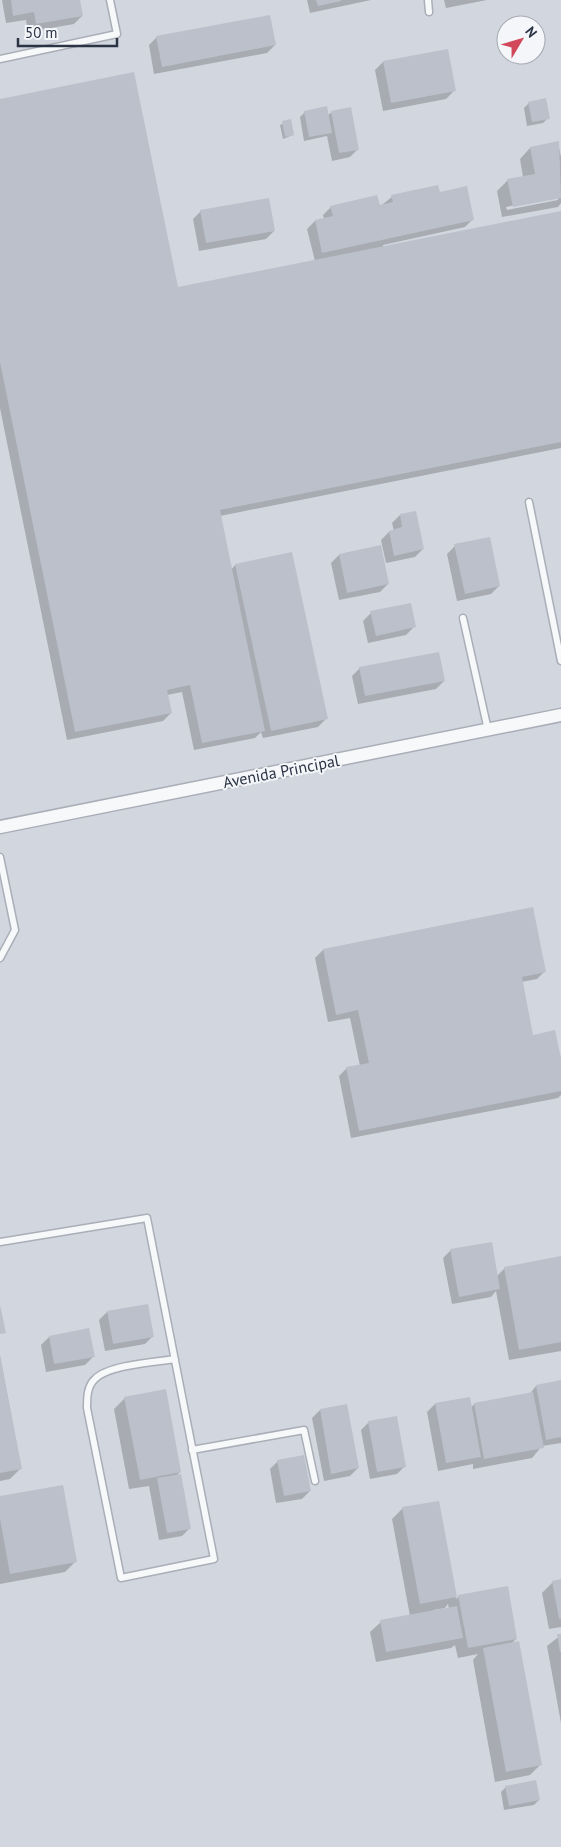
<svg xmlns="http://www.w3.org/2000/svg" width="561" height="1847" viewBox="0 0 561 1847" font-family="'PT Sans',sans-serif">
<rect width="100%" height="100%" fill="#e4e7ec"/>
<path fill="#d2d6de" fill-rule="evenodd" d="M0 0H561V1847H0ZM506 25H536V55H506Z"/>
<g fill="#0003" fill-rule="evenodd">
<path d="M2 0H79L82 16 74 24 28 32 26 20 6 23Z"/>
<path d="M307 0H371L310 13Z"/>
<path d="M444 0H487L446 8Z"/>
<path d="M157 37 275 45 267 53 154 74 149 45Z"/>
<path d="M383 62 454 91 446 99 383 111 375 70Z"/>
<path d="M0 100 177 288 315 261 307 229 315 221 324 219 323 215 331 207H379L392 197 439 194 473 219 465 227 383 245 384 248 561 213V448L220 516 231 570 235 565 326 719 318 727 263 738 261 732 255 738 194 750 182 692 167 695 171 713 163 721 67 740 0 408Z"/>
<path d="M529 103 548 118 543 123 527 126 524 108Z"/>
<path d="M305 112 327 116 332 112 358 149 350 157 332 161 327 136 304 141 300 117Z"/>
<path d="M290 121 293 135 283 139 280 125Z"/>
<path d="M558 143 561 157V203L558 207 502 217 497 191 508 180 523 177 520 159 530 148ZM558 197V200L507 210 506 207Z"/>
<path d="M201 211 274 231 266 239 199 251 193 219Z"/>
<path d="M400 515 423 549 415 557 386 563 381 540 389 532 394 531 392 523Z"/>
<path d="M455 546 499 586 491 594 457 601 447 554Z"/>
<path d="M339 555 388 584 380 592 339 600 331 563Z"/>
<path d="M371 613 414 627 406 635 368 643 363 621Z"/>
<path d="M360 668 444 681 436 689 358 704 352 676Z"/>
<path d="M323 950 545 971 537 979 521 982 532 1036 561 1064V1095L558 1098 351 1138 339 1076 347 1068 360 1066 350 1018 328 1022 315 958Z"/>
<path d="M451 1250 497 1276 505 1268 561 1258V1351L509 1360 496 1291 491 1297 452 1304 443 1258Z"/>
<path d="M107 1312 153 1336 145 1344 105 1351 99 1320Z"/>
<path d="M49 1337 93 1357 85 1365 46 1372 41 1345Z"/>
<path d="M0 1356 21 1468 10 1479 0 1481Z"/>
<path d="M561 1382V1443L542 1446 532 1458 473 1469V1464L438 1471 427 1412 435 1404 471 1408 474 1404 529 1395 536 1386Z"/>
<path d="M125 1398 180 1472 176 1476 190 1528 182 1536 159 1540 149 1486 129 1489 114 1409Z"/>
<path d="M346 1405 358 1468 350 1476 324 1481 312 1418 320 1410Z"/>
<path d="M369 1422 405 1466 397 1474 370 1479 361 1430Z"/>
<path d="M278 1461 310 1491 302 1499 276 1503 270 1469Z"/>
<path d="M0 1497 76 1561 65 1572 0 1584Z"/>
<path d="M438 1502 456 1599 459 1596 516 1639 511 1644 540 1765 530 1775 495 1782 473 1660 478 1654 458 1658 455 1645 451 1648 376 1662 370 1632 381 1622 410 1616 392 1519 403 1508ZM448 1604 449 1609 434 1612 433 1610 445 1608Z"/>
<path d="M561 1581V1627L549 1629 542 1593 553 1582Z"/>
<path d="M561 1635V1723L547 1646Z"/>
<path d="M506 1787 539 1800 534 1805 504 1810 501 1792Z"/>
</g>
<g fill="#bbc0ca">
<path d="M11 0H80L83 16 36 24 34 12 13 16Z"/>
<path d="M316 0H341V1L318 6Z"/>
<path d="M270 15 276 45 162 67 156 36Z"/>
<path d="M448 49 456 91 391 103 383 61Z"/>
<path d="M134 72 178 287 561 211V442L220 510 265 731 202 743 190 685 167 690 172 713 75 732 0 362V99Z"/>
<path d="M546 98 550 119 532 122 528 102Z"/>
<path d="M327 106 332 133 309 137 304 111Z"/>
<path d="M351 107 359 150 339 153 331 111Z"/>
<path d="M291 119 294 135 285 137 282 121Z"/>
<path d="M559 141 561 198 513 207 507 179 535 174 530 147Z"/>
<path d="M438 185 440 192 467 186 474 220 322 253 315 220 333 216 330 206 377 195 380 205 393 202 391 195Z"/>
<path d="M269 198 275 231 206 243 200 210Z"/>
<path d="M416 511 424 549 394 556 389 531 402 527 400 514Z"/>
<path d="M490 537 500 586 465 594 454 544Z"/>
<path d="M381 545 389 584 347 593 339 554Z"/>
<path d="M292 552 328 719 271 731 235 564Z"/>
<path d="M411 603 416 627 376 636 370 611Z"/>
<path d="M439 652 445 681 365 696 359 667Z"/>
<path d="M533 907 546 972 522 977 533 1035 555 1030 561 1058V1091L359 1131 346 1067 369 1063 358 1010 336 1015 323 949Z"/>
<path d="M492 1242 500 1289 459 1297 450 1249Z"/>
<path d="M561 1256V1342L519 1350 504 1267Z"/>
<path d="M148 1304 154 1337 113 1344 107 1311Z"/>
<path d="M0 1305 6 1333 0 1334Z"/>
<path d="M89 1328 95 1357 54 1364 49 1336Z"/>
<path d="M0 1355 22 1469 0 1473Z"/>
<path d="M561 1380V1437L546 1440 536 1385Z"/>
<path d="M166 1389 181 1472 140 1480 124 1397Z"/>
<path d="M533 1392 544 1448 484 1459 474 1403Z"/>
<path d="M470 1397 481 1457 446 1463 435 1403Z"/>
<path d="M347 1404 359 1468 331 1474 320 1409Z"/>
<path d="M397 1416 406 1467 377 1472 368 1421Z"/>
<path d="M304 1455 311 1491 284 1496 277 1460Z"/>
<path d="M181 1474 191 1529 167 1533 157 1478Z"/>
<path d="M63 1485 77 1562 10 1574 0 1519V1496Z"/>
<path d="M439 1501 457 1597 420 1604 402 1507Z"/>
<path d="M561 1579V1619H559L552 1581Z"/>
<path d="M508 1586 517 1639 468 1648 458 1595Z"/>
<path d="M457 1606 463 1638 386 1652 380 1620Z"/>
<path d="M557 1634H561V1652H560Z"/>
<path d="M519 1641 542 1765 506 1772 483 1648Z"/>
<path d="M536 1780 540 1800 509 1806 505 1786Z"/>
</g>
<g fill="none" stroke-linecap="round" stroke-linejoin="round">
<defs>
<g id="service">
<path d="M428 0 429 12"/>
<path d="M0 59 117 34 110 0"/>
<path d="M529 502 561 661"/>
<path d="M463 618 488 730"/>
<path d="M0 857 15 930 0 958"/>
<path d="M0 1242 147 1218 214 1559 121 1578 87 1408C87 1398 87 1386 95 1379 108 1365 155 1362 175 1359"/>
<path d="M192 1450 304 1430 315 1481"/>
</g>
<path id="minor" d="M0 827 561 715"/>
</defs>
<use href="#service" stroke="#a9aeb7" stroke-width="9"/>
<use href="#minor" stroke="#a9aeb7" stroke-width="15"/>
<use href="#service" stroke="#f7f8fa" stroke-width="6"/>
<use href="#minor" stroke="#f7f8fa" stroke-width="12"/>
</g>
<g text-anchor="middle" stroke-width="4" stroke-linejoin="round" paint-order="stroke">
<g font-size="16" fill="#2b3445" stroke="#f4f6f9">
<text transform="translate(281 771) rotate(-11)" y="6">Avenida Principal</text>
</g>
</g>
<g transform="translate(521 40) rotate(52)"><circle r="24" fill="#f4f6f9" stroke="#a4a8b1"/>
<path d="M0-4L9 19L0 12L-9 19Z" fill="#d1495b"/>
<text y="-8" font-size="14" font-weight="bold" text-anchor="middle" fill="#2b3445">N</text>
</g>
<path d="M18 38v8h99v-8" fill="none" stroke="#2b3445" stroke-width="2.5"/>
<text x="25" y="38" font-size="15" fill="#2b3445" stroke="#f4f6f9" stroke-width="4" paint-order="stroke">50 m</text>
</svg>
